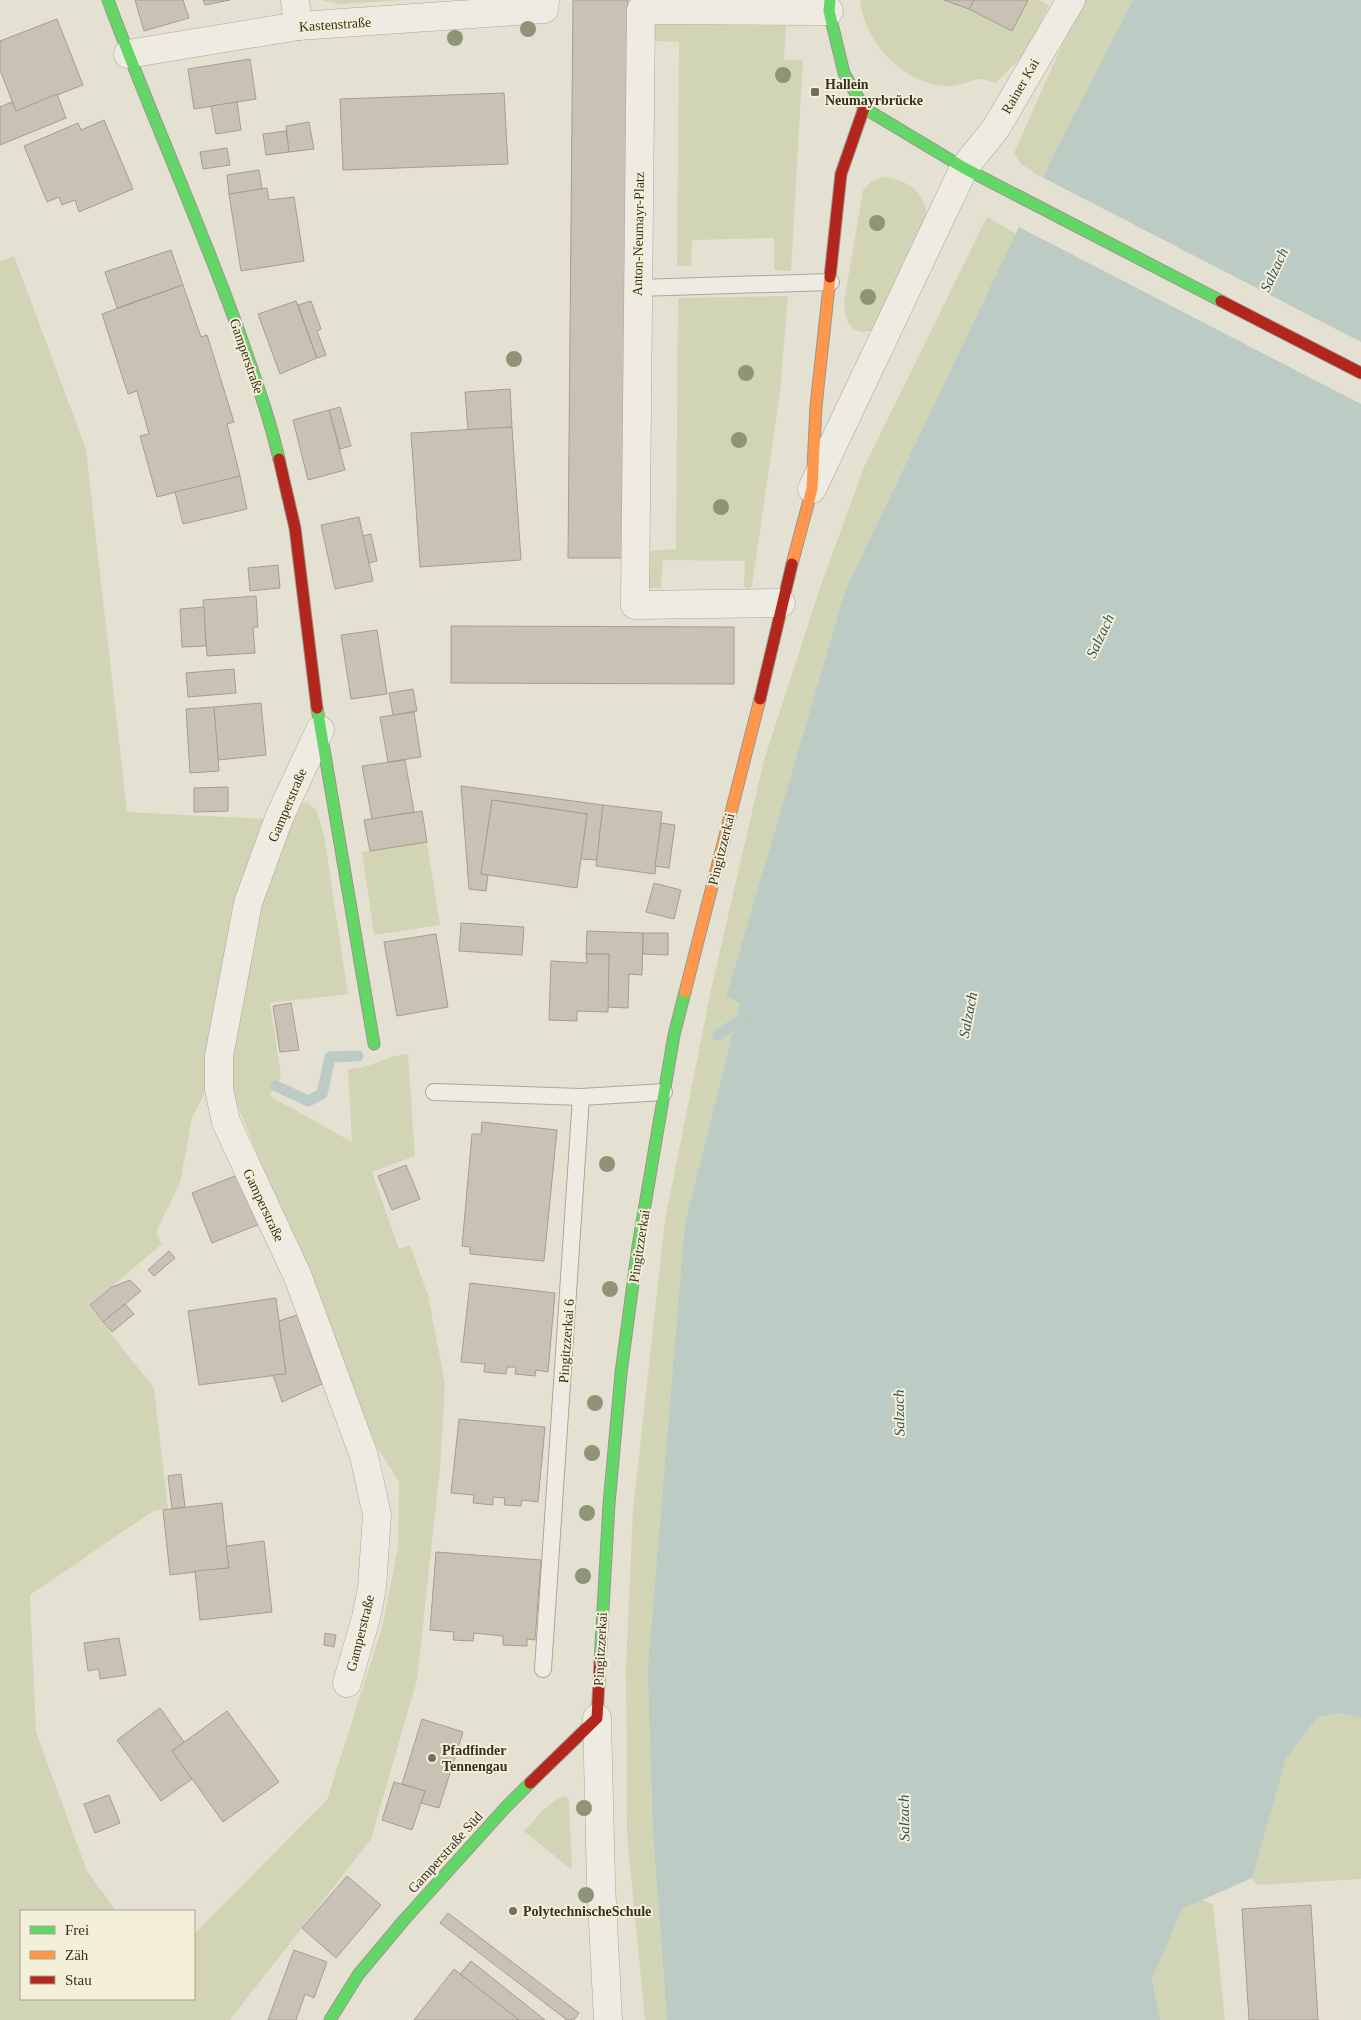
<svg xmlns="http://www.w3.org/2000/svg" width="1361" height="2020" viewBox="0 0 1361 2020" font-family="'Times New Roman',serif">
<rect width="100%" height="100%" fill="#e5e1d2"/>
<g fill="#d1d5b5">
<path d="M321 0H410L340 4Z"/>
<path d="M860 0H944L969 9 1012 31 1028 0H1039L1049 6 1025 53 996 83C991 82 985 79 981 79 969 80 959 87 947 86 903 84 865 43 860 0Z"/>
<path d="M1085 0H1133L1042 178 1021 164 1014 153 1062 45Z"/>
<path d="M655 24 786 26 784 60H803L791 271 774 270V238L692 240 691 266H677L679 42 654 41Z"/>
<path d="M882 177C906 179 921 189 927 213L886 321C862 341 845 333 844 302L863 190 871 182Z"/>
<path d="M987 217 1016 234 845 591 726 997 740 1003 685 1222 653 1833 667 2020H645L627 1834 626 1667 633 1511 665 1220 711 990 764 760 821 585 864 467Z"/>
<path d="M14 256 86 449 127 812 266 819 236 896 211 1022 209 1085 192 1118 180 1183 156 1232 162 1244 89 1306 154 1388 168 1509 153 1511 30 1595 36 1732 87 1871 116 1911H21V1999H194V1934L327 1800 383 1624 398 1547 399 1482 376 1445 233 1095 231 1057 261 900 295 810 301 804 307 802 317 811 324 835 348 994 270 1003 281 1076 270 1096 352 1142 348 1069C370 1069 387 1055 408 1054L415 1156 372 1172 399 1249 410 1245 428 1295 445 1384 440 1469 417 1680 371 1839 230 2020H0V261Z"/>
<path d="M788 296 780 392 752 586 748 590 744 586 745 561 663 560 661 588H647L650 551 676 549 678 298Z"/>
<path d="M427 842 440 925 374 935 362 852Z"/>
<path d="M1339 1713 1361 1718V1879L1258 1885 1252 1878 1286 1759 1317 1718Z"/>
<path d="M565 1796 569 1800 572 1870 524 1831C536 1819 548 1801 565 1796Z"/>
<path d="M1202 1900 1213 1904 1225 2020H1160L1152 1979 1182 1908Z"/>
</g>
<path fill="#bccbc3" d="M1133 0H1361V1718L1339 1713 1317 1718 1286 1759 1252 1878 1182 1909 1152 1979 1160 2020H667L653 1833 648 1669 685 1222 740 1003 726 997 845 591 1054 154Z"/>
<path fill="#e5e1d2" d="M1040 176 1361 342V404L1017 226Z"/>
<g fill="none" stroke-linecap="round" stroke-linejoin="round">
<g stroke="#bccbc3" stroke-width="11">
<path d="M718 1035 746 1017"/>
<path d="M276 1086 308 1101 322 1094 330 1057 358 1056"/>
</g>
</g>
<g fill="#c9c1b3" stroke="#a69d91">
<path d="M135 0H183L189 18 144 31Z"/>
<path d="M203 0H230L205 5Z"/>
<path d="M573 0H628L623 558H568Z"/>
<path d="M944 0H974L969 9Z"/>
<path d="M974 0H1028L1012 31 969 9Z"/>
<path d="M57 19 83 85 16 111 0 70V41Z"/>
<path d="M250 59 256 99 194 109 188 69Z"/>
<path d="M504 93 508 164 343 170 340 99Z"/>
<path d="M57 94 66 118 0 145V107L12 102 16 111Z"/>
<path d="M237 102 241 130 216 134 211 106Z"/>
<path d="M104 120 133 189 79 212 75 200 62 205 59 197 47 202 24 146 78 123 81 130Z"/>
<path d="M309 122 314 149 289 152 286 126Z"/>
<path d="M286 131 289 152 266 155 263 134Z"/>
<path d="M227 148 230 165 203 169 200 152Z"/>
<path d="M259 170 262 189 229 194 227 175Z"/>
<path d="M267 188 269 200 294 197 304 261 241 271 229 194Z"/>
<path d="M171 250 183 285 117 308 105 272Z"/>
<path d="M183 285 201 337 207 335 234 422 227 424 240 476 157 497 140 436 149 434 137 391 128 394 102 314Z"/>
<path d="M296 301 317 358 280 374 258 314Z"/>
<path d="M311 301 321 329 317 331 326 355 317 358 298 305Z"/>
<path d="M510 389 512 427 468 430 465 392Z"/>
<path d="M340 407 351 446 340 449 329 410Z"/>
<path d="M329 410 345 470 308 480 293 420Z"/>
<path d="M512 427 521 560 420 567 411 433Z"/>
<path d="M240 476 247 509 183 524 175 492Z"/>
<path d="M359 517 373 581 335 589 321 525Z"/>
<path d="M371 534 377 561 369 563 363 536Z"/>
<path d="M278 565 280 588 250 591 248 568Z"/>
<path d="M256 596 258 627H253L255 653 207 656 203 600Z"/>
<path d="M204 607 206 646 182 647 180 609Z"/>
<path d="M451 626 734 627V684L451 683Z"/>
<path d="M377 630 387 694 351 699 341 635Z"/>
<path d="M234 669 236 693 188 697 186 673Z"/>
<path d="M413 689 417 711 393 715 389 693Z"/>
<path d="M261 703 266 755 218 760 214 707Z"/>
<path d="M214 707 219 771 190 773 186 709Z"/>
<path d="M414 712 421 757 388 762 380 717Z"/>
<path d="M405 760 414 812 372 819 362 766Z"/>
<path d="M461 786 603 805 597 860 581 859 587 814 492 800 481 874 488 875 486 891 469 889Z"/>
<path d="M228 787V811L194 812V788Z"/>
<path d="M492 800 587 814 577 888 481 874Z"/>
<path d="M603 805 662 812 655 874 596 866Z"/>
<path d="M422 811 427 842 370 851 364 820Z"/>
<path d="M661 823 675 825 669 868 655 866Z"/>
<path d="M654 883 681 890 674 919 646 912Z"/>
<path d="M461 923 524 927 522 955 459 951Z"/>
<path d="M587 931 643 933 642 975 629 974 628 1008 607 1007 609 954H586Z"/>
<path d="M643 933H668V955L643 954Z"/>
<path d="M436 934 448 1007 397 1016 384 942Z"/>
<path d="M586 954H609L608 1012 577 1011V1021L549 1020 551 961 587 963Z"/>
<path d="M291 1003 299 1050 280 1052 273 1006Z"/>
<path d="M482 1122 557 1130 544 1261 470 1254V1247L462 1246 472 1134H481Z"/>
<path d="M406 1165 420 1199 392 1210 378 1176Z"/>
<path d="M240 1174 260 1224 212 1243 192 1193Z"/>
<path d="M169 1251 175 1258 154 1276 148 1270Z"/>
<path d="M130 1280 141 1291 103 1322 90 1305 112 1287Z"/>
<path d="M470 1283 555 1293 548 1372 536 1370 535 1376 515 1374 516 1367H507L506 1374 484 1372 485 1364 461 1362Z"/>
<path d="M276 1298 286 1374 199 1385 188 1311Z"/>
<path d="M125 1304 134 1314 112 1332 103 1322Z"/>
<path d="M297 1315 322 1384 282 1402 273 1375 286 1374 279 1321Z"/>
<path d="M459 1419 545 1427 538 1502 522 1500 521 1506 504 1505 505 1498 493 1497V1505L473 1503 474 1495 451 1493Z"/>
<path d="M181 1474 185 1507 172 1509 168 1476Z"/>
<path d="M222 1503 229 1568 170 1575 163 1510Z"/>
<path d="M264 1541 272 1612 200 1620 195 1571 229 1568 226 1546Z"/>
<path d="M436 1552 541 1560 535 1640 527 1639V1646L503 1645V1636L474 1633 473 1641 453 1640 454 1632 430 1630Z"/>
<path d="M325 1633 336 1635 334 1647 324 1645Z"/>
<path d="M119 1638 126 1675 100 1679 99 1669 88 1671 84 1643Z"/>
<path d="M160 1708 184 1742 172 1751 192 1779 161 1801 117 1740Z"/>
<path d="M227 1711 279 1782 223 1822 172 1751Z"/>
<path d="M422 1719 463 1732 439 1808 421 1803 425 1791 402 1784Z"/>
<path d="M394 1782 425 1791 412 1830 382 1820Z"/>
<path d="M109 1795 120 1823 95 1833 84 1804Z"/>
<path d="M347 1876 381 1905 336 1958 302 1928Z"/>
<path d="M1311 1905 1318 2020H1249L1242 1909Z"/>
<path d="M448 1913 579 2013 574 2020H567L440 1923Z"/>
<path d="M294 1950 327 1962 314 1998 305 1994 296 2020H268Z"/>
<path d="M471 1961 545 2020H519L460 1974Z"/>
<path d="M454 1969 460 1974 519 2020H414Z"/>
</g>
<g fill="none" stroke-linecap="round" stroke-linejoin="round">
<defs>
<g id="lane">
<path d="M638 288 831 282"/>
<path d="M434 1092 581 1097"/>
<path d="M543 1669 581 1097 664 1092"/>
</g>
<g id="street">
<path d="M295 0 298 26"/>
<path d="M128 54 298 26 544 9 545 0"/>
<path d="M812 489 964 168 996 128 1071 0"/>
<path d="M781 603 635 605 641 10 829 11"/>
<path d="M320 730 279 818 248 903 219 1056V1089L226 1122 298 1277 364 1456 377 1515 372 1588 366 1618 347 1683"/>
<path d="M597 1718 601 1883 608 2020"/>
</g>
<g id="fast">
<path d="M108 0C149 111 198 218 238 329 253 372 269 415 279 459"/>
<path d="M830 0 829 11 844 73 864 108 964 168 1221 301"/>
<path d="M317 708 374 1044"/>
<path d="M600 1662 609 1504 621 1373 638 1246 674 1035 685 992"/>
<path d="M330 2020 358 1975 404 1920 505 1808 530 1783"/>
</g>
<g id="slow">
<path d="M792 564 812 489 816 406 830 277"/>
<path d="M685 992 760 699"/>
</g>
<g id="jam">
<path d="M830 277 841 174 864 108"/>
<path d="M1221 301 1361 373"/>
<path d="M279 459 295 528 317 708"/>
<path d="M760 699 792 564"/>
<path d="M530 1783 597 1718 600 1662"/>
</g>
</defs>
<use href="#lane" stroke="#aba69a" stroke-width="18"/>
<use href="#street" stroke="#aba69a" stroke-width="29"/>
<use href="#fast" stroke="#9b968a" stroke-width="13"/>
<use href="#slow" stroke="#9b968a" stroke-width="13"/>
<use href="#jam" stroke="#9b968a" stroke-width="13"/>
<use href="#lane" stroke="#eeebe3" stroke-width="16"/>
<use href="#street" stroke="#eeebe3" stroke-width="28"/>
<use href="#fast" stroke="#63d668" stroke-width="11"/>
<use href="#slow" stroke="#ff974d" stroke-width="11"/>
<use href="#jam" stroke="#b3261e" stroke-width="11"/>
</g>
<g fill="#8e9475">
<circle cx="528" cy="29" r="8"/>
<circle cx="455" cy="38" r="8"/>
<circle cx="783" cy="75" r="8"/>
<circle cx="877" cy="223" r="8"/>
<circle cx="868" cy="297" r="8"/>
<circle cx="514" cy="359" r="8"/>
<circle cx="746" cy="373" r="8"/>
<circle cx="739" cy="440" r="8"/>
<circle cx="721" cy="507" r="8"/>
<circle cx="607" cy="1164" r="8"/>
<circle cx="610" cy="1289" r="8"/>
<circle cx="595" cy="1403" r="8"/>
<circle cx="592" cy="1453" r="8"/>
<circle cx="587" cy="1513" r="8"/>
<circle cx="583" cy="1576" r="8"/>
<circle cx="584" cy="1808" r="8"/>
<circle cx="586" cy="1895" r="8"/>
</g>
<g fill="#766e60" stroke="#f4efd9" stroke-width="2">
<rect x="810" y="87" width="10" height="10" rx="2.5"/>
<circle cx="432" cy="1758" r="5"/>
<circle cx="513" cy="1911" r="5"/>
</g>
<g text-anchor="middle" stroke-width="4" stroke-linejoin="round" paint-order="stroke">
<g font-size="14" fill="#3a3022" stroke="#f4efd9">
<text transform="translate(335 24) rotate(-4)" y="5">Kastenstraße</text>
<text transform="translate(1020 86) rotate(-60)" y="5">Rainer Kai</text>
<text transform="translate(638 234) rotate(-89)" y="5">Anton-Neumayr-Platz</text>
<text transform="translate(247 356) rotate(71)" y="5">Gamperstraße</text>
<text transform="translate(287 805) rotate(-67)" y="5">Gamperstraße</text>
<text transform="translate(721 849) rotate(-76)" y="5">Pingitzzerkai</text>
<text transform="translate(264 1205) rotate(65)" y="5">Gamperstraße</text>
<text transform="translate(639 1246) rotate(-81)" y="5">Pingitzzerkai</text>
<text transform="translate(566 1341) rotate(-86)" y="5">Pingitzzerkai 6</text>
<text transform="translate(360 1633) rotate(-76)" y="5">Gamperstraße</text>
<text transform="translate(600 1649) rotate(-87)" y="5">Pingitzzerkai</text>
<text transform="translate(445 1852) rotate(-48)" y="5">Gamperstraße Süd</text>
</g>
<g font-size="14" font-weight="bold" fill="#3a3022" stroke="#f4efd9" text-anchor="start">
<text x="825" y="89">Hallein<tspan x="825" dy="16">Neumayrbrücke</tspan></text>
<text x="442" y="1755">Pfadfinder<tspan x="442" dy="16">Tennengau</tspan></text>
<text x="523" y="1916">PolytechnischeSchule</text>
</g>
<g font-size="15" font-style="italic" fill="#325759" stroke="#f4efd9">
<text transform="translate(1274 270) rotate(-65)" y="5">Salzach</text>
<text transform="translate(1100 636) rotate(-65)" y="5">Salzach</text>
<text transform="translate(968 1015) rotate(-79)" y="5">Salzach</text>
<text transform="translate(899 1413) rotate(-91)" y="5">Salzach</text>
<text transform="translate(904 1818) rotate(-91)" y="5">Salzach</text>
</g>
</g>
<rect x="20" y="1910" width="175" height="90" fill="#f4efd9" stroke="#aaa390"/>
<rect x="30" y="1926" width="25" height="8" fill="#63d668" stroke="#aaa390"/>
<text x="65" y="1935" font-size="15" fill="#3a3022">Frei</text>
<rect x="30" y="1951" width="25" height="8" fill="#ff974d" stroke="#aaa390"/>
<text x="65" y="1960" font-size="15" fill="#3a3022">Zäh</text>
<rect x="30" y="1976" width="25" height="8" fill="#b3261e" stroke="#aaa390"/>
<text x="65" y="1985" font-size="15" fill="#3a3022">Stau</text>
</svg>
